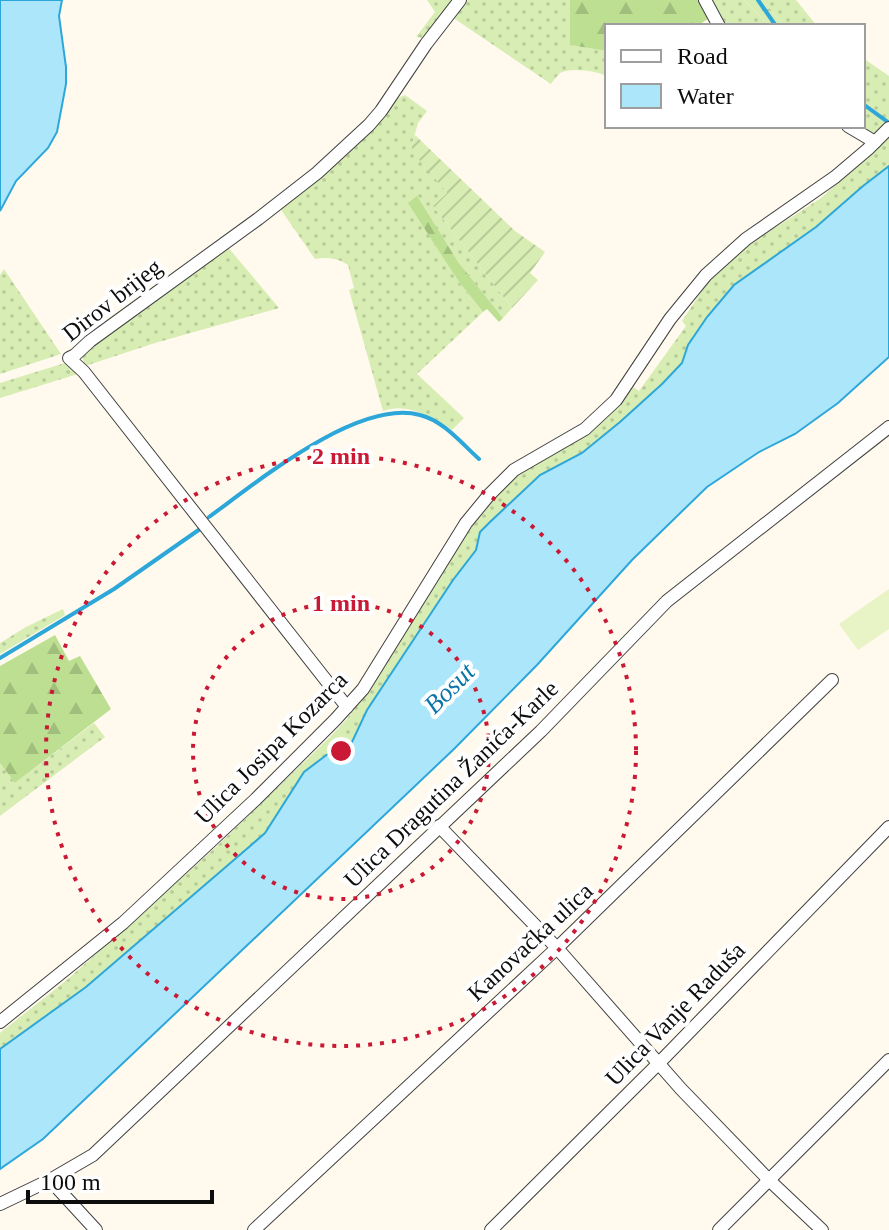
<svg xmlns="http://www.w3.org/2000/svg" width="889" height="1230" viewBox="0 0 889 1230" font-family="Georgia,serif">
<defs>
<pattern id="grass-dots" width="8" height="8" patternUnits="userSpaceOnUse" patternTransform="scale(2)"><rect width="8" height="8" fill="#d7edb3"/><path d="M2 2h.1M6 6h.1" fill="none" stroke="#b7ca99" stroke-width="1.8" stroke-linecap="round"/></pattern>
<pattern id="forest-firs" width="22" height="20" patternUnits="userSpaceOnUse" patternTransform="scale(2)"><rect width="22" height="20" fill="#bcdf91"/><path d="M5 1l3.5 6h-7zM16 11l3.5 6h-7z" fill="#a0be7c"/></pattern>
<pattern id="wetland-marsh" width="20" height="14" patternUnits="userSpaceOnUse" patternTransform="scale(2)"><rect width="20" height="14" fill="#d7edb3"/><path d="M1 5h8M5 5V1M11 12h8M15 12V8" fill="none" stroke="#b7ca99"/></pattern>
<pattern id="garden-furrows" width="10" height="10" patternUnits="userSpaceOnUse" patternTransform="scale(2)"><rect width="10" height="10" fill="#d7edb3"/><path d="M-1 1l2-2M0 10L10 0M9 11l2-2" fill="none" stroke="#b7ca99"/></pattern>
</defs>
<rect width="100%" height="100%" fill="#fffaed"/>
<g fill="url(#grass-dots)">
<path d="M427 0H453L424 38 416 37 435 12Z"/>
<path d="M468 0H570V45L607 51V76C597 71 570 67 560 73 558 75 552 82 551 84L452 17Z"/>
<path d="M710 0H744L770 26H724Z"/>
<path d="M763 0H796L817 26H783Z"/>
<path d="M863 58 889 76V122L873 136 857 126H863Z"/>
<path d="M405 95 427 111 418 123 412 144 447 193 433 206 512 308 503 318 409 202 459 282 483 312 417 374 464 418 452 430C432 417 408 402 383 411L349 290 354 288 348 265C337 258 328 257 315 259L279 207 395 99Z"/>
<path d="M889 136V166L863 186 816 227 734 285 707 317 688 345 682 363 662 384 620 422 582 453 540 475 490 522 480 532 476 550 453 580 367 710 352 742 333 750 304 772 265 833 232 862 86 987 0 1049V1033L68 979 217 846 330 737 346 720 378 677 462 541 491 500 522 472 588 433 610 415 633 387 639 391 686 326 682 321 706 285 747 246 821 198Z"/>
<path d="M227 246 279 308 155 343 85 366 82 357 84 352Z"/>
<path d="M4 269 61 354 0 374V275Z"/>
<path d="M65 363 72 365 81 373 0 398V383Z"/>
<path d="M63 609 65 615 0 654V643L26 627Z"/>
<path d="M94 723 105 737 0 816V763L15 783Z"/>
</g>
<g fill="url(#forest-firs)">
<path d="M570 0H702L711 17 697 26H607V51L570 45Z"/>
<path d="M417 196 458 262 503 318 499 322 487 309 483 312 459 282 408 203Z"/>
<path d="M55 635 69 661 80 656 111 709 15 783 0 763V666Z"/>
</g>
<path fill="url(#wetland-marsh)" d="M744 0H763L783 26H770Z"/>
<path fill="url(#garden-furrows)" d="M415 135 515 231 545 252 530 273 538 280 512 308 433 206 447 193 412 151V144Z"/>
<path fill="#e8f3c6" d="M889 589V629L858 650 839 624Z"/>
<g fill="#ace6fb" stroke="#2da7d9" stroke-width="2">
<path d="M0 0H62L59 16 66 67V84L57 132 48 148 16 181 0 211Z"/>
<path d="M889 166V357L838 403 795 434 759 452 707 487 632 560 537 665 454 749 43 1139 0 1169V1049L86 987 249 847 265 833 304 772 333 750 352 742 367 710 453 580 476 550 480 532 490 522 540 475 582 453 620 422 662 384 682 363 688 345 707 317 734 285 816 227 863 186Z"/>
</g>
<g fill="none" stroke-linecap="round" stroke-linejoin="round">
<g stroke="#2da7d9" stroke-width="4">
<path d="M758 0 776 26"/>
<path d="M863 104 889 123"/>
<path d="M209 517C257 482 359 398 420 415 444 421 462 444 479 459"/>
<path d="M0 658 114 589 200 529"/>
</g>
<defs>
<g id="street">
<path d="M705 0 719 26"/>
<path d="M848 126 875 142"/>
<path d="M347 707 84 372 69 358 75 355 90 341 258 219 317 173 369 125 381 111 426 44 460 0"/>
<path d="M439 826 557 948 681 1089 769 1180 822 1230"/>
<path d="M0 1022 123 923 256 799 335 720 363 689 466 523 489 495 514 470 585 429 616 400 670 319 706 275 746 239 835 177 868 149 889 128"/>
<path d="M50 1180 96 1230"/>
<path d="M0 1204 50 1180 93 1155 541 731 667 601 889 427"/>
<path d="M254 1230 557 948 832 680"/>
<path d="M491 1230 658 1064 889 827"/>
<path d="M719 1230 889 1060"/>
</g>
</defs>
<use href="#street" stroke="#404040" stroke-width="14"/>
<use href="#street" stroke="#fff" stroke-width="12"/>
</g>
<g fill="none" stroke="#c91934" stroke-width="4" stroke-dasharray="4 8">
<circle cx="341" cy="751" r="148"/>
<circle cx="341" cy="751" r="295"/>
</g>
<g text-anchor="middle" stroke-width="8" stroke-linejoin="round" paint-order="stroke">
<g font-size="24" fill="#0d0d0d" stroke="#fff">
<text transform="translate(112 300) rotate(-38)" y="8">Dirov brijeg</text>
<text transform="translate(271 748) rotate(-45)" y="8">Ulica Josipa Kozarca</text>
<text transform="translate(451 784) rotate(-44)" y="8">Ulica Dragutina Žanića-Karle</text>
<text transform="translate(530 942) rotate(-43)" y="8">Kanovačka ulica</text>
<text transform="translate(675 1014) rotate(-46)" y="8">Ulica Vanje Raduša</text>
</g>
<g font-size="26" font-style="italic" fill="#0b75a9" stroke="#fff">
<text transform="translate(449 688) rotate(-45)" y="9">Bosut</text>
</g>
</g>
<circle cx="341" cy="751" r="12" fill="#c91934" stroke="#fff" stroke-width="4"/>
<g font-size="24" text-anchor="middle" font-weight="bold" fill="#c91934" stroke="#fff" stroke-width="8" stroke-linejoin="round" paint-order="stroke">
<text x="341" y="464">2 min</text>
<text x="341" y="611">1 min</text>
</g>
<rect x="605" y="24" width="260" height="104" fill="#ffffff" stroke="#9e9e9e" stroke-width="2"/>
<rect x="621" y="50" width="40" height="12" fill="#ffffff" stroke="#9e9e9e" stroke-width="2"/>
<text x="677" y="64" font-size="24" fill="#0d0d0d">Road</text>
<rect x="621" y="84" width="40" height="24" fill="#ace6fb" stroke="#9e9e9e" stroke-width="2"/>
<text x="677" y="104" font-size="24" fill="#0d0d0d">Water</text>
<path d="M28 1190v12h184v-12" fill="none" stroke="#0d0d0d" stroke-width="4"/>
<text x="40" y="1190" font-size="24" fill="#0d0d0d" stroke="#ffffff" stroke-width="6" paint-order="stroke">100 m</text>
</svg>
